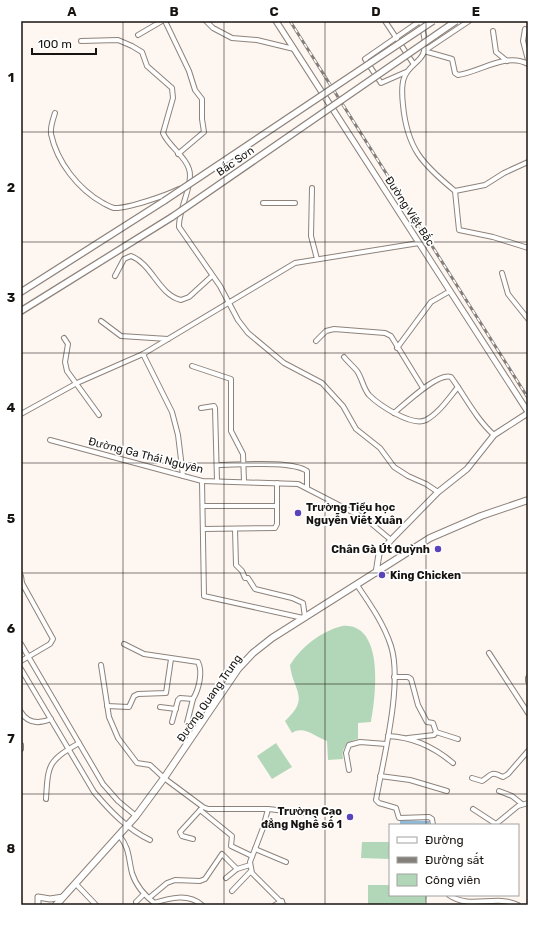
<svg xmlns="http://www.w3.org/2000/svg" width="549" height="926" viewBox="0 0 549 926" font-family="Rubik,sans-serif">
<rect width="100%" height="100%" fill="#fef6f1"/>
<g fill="#b2d7b8">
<path d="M342 626C385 622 376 697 371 722L358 723V739C347 741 341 748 343 759L328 760 327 741C315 737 304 725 292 733L285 721C311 697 293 692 290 665 302 646 320 632 342 626Z"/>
<path d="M276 743 292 767 272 779 257 756Z"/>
<path d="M362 842H390V859L361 858Z"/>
<path d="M368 885H390V895H427L425 905H368Z"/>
</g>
<path fill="#8fbad9" d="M400 820 429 821 430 825H400Z"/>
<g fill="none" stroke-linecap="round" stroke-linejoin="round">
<defs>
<g id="minor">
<path d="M165 21 189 71 195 90 202 99V119L204 132 178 154"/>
<path d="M206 21 213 28 232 38 257 40 294 49"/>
<path d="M385 21 413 63"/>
<path d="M421 21C422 31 428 44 423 54 419 63 408 66 404 78 401 86 402 96 403 105 407 148 422 164 455 191L459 230 493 237 528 248"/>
<path d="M525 29 523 41 528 60"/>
<path d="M493 31 496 52 507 61"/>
<path d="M138 35 162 21"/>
<path d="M81 41 118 40 132 46 142 52 147 66 172 88 173 98 163 133C169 147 185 155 189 169 194 184 178 210 179 227L220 286 238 320 248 333 284 363 322 383 343 406 356 429 380 448 394 467 408 476 426 484 438 492"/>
<path d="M424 51 452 59 455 73 458 75C480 72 506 52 528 64"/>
<path d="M424 51 469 21"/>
<path d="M406 72 381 83 365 59 420 21"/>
<path d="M55 113C53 119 50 127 51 134 57 162 78 189 103 203 107 205 110 207 114 208 127 209 167 195 179 189"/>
<path d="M312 188 311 236 317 259"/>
<path d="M455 191 485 185 504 173 528 162"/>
<path d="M263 203H295"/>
<path d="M502 273 508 294 528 319"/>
<path d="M115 276 124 259 131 256C152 264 159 295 181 300L189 297 212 276"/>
<path d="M101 321 121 336 168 339"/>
<path d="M64 338 68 344 65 362 67 371 99 415"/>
<path d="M316 341 326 331 334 329 385 333 391 336 423 388"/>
<path d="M397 348 431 302 450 291"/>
<path d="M143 354 172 412 178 435 183 476"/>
<path d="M344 357C348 362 353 366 357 371 362 378 363 388 369 395 379 405 412 427 426 420 439 413 449 398 458 387"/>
<path d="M192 366 231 379V431L243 454 244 481"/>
<path d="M201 408 214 406 215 408 217 481"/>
<path d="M394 413C405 404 438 372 451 377 465 396 476 419 494 435"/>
<path d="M21 414 77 383 143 354 295 263 419 243"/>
<path d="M50 440 202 481 298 484 366 519 391 540"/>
<path d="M217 465C237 465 292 460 307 471V488"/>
<path d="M202 481 204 596 303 618"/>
<path d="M203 506H277"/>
<path d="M203 529 275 528 277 524V483"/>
<path d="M235 529 236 565 242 571 245 578H248L255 589 292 598 303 603 305 617"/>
<path d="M21 576 22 583 53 639 50 644 21 661"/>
<path d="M357 585C370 604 384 624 391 646 403 684 383 760 376 800L379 803 396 808 399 818 429 817 432 819 433 825"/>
<path d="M21 644 103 784 118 801 136 816"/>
<path d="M124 644 144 654 198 662C203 672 199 689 193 699L180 698 178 700 172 722"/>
<path d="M489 653 528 713"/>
<path d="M101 665 109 717 118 738 137 763 150 765 164 778 203 807 208 809H268L304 813"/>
<path d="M21 669 94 792C110 811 127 829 150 840"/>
<path d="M394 677H408L411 679 418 705 427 722 433 723 436 732 434 735 408 738"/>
<path d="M528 678V681"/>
<path d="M107 706 129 707 134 696 138 694 166 693 171 659"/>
<path d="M160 707 176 709"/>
<path d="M21 712C28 724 39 724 51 719"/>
<path d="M187 723 193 699"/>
<path d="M436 732 458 739"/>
<path d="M388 736C413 737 434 747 453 763"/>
<path d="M21 745V749"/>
<path d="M349 770 346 753 349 745 360 742 386 744"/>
<path d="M380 776 410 780 447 791"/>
<path d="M472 778 482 781C493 774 490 771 503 777L508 774 528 751"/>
<path d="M499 791 512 796 522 804"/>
<path d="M46 799C48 764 48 761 79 743"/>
<path d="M268 809 263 828 250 862 252 873 284 905"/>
<path d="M473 809 496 824 518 806 528 803"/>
<path d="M200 810 232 836 231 846 252 856"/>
<path d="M119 835C130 849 128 857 132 873 136 886 146 897 157 905"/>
<path d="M193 839 182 836 180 832 201 809"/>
<path d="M255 849 286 862"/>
<path d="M226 878 237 869 250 865"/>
<path d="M75 883 96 905"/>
<path d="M232 891 251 871"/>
<path d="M449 895C470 910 496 894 518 905"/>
<path d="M149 898 167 883 175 880 200 881 205 879 222 854 237 869"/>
<path d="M136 902 144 894"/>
<path d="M154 903C170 898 188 893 202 905"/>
<path d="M275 905 282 901"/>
</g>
<g id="tertiary">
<path d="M276 21 528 412"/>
<path d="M376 573 379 554 391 540 438 492 467 469 494 435 528 413"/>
<path d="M38 905V897L50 899 63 897"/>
</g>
<g id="secondary">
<path d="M21 292 164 201"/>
<path d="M21 311 172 217"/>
</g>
<path id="primary" d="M56 905 136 816 164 778 238 669 253 653 272 638 430 538 481 516 528 500"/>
</defs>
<use href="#minor" stroke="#8e837b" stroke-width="6"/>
<use href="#tertiary" stroke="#8e837b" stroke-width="7"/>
<use href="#secondary" stroke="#8e837b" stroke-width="8"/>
<use href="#primary" stroke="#8e837b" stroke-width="8"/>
<use href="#minor" stroke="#fff" stroke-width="4"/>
<use href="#tertiary" stroke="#fff" stroke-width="5"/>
<use href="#secondary" stroke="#fff" stroke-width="5.5"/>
<use href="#primary" stroke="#fff" stroke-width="6"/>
<defs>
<path id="rail" d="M290 21 528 398"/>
</defs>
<use href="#rail" stroke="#857f7b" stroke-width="3"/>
<use href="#rail" stroke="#fff" stroke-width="1.5" stroke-dasharray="4.5" stroke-linecap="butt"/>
<defs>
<g id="secondary-bridge">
<path d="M164 201 433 21"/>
<path d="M172 217 456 21"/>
</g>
</defs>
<use href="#secondary-bridge" stroke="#8e837b" stroke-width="8" stroke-linecap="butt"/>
<use href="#secondary-bridge" stroke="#fff" stroke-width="5.5"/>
</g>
<path fill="none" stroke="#171310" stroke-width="1" stroke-opacity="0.55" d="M123 21V905M224 21V905M325 21V905M426 21V825M21 132H528M21 242H528M21 353H528M21 463H528M21 573H528M21 684H528M21 794H528M426 895V905"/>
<g fill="#5a44bc" stroke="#fff" stroke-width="1.5">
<circle cx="298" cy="513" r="4"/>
<circle cx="438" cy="549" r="4"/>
<circle cx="382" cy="575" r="4"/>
<circle cx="350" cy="817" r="4"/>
</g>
<g text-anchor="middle" stroke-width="3.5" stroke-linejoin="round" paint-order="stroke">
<g font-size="11" fill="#171310" stroke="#fff">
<text transform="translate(235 161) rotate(-35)" y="4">Bắc Sơn</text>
<text transform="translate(410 211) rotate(57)" y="4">Đường Việt Bắc</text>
<text transform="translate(146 455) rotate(14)" y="4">Đường Ga Thái Nguyên</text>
<text transform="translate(209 698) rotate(-55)" y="4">Đường Quang Trung</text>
</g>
<g font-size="11" font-weight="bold" fill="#171310" stroke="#fff" text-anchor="start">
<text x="306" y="511">Trường Tiểu học<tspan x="306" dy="13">Nguyễn Viết Xuân</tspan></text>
<text x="430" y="553" text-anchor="end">Chân Gà Út Quỳnh</text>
<text x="390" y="579">King Chicken</text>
<text x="342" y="815" text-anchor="end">Trường Cao<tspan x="342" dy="13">đẳng Nghề số 1</tspan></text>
</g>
</g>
<rect width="549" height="926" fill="none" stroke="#ffffff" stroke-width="44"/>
<rect x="389" y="824" width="130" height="72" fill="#ffffff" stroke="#a2a19f"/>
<rect x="397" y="837" width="20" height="6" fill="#ffffff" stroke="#a2a19f"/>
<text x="425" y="844" font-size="12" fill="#171310">Đường</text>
<rect x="397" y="857" width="20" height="6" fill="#857f7b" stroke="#a2a19f"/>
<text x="425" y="864" font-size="12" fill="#171310">Đường sắt</text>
<rect x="397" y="874" width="20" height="12" fill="#b2d7b8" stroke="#a2a19f"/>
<text x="425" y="884" font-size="12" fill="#171310">Công viên</text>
<path d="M32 48v6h64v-6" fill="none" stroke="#171310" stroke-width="2"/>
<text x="38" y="48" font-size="12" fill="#171310" stroke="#ffffff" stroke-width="3" paint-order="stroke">100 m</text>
<rect x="22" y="22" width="505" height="882" fill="none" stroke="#171310" stroke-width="1.5"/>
<g font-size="13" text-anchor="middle" font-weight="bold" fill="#171310">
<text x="72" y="16">A</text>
<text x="174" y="16">B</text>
<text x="274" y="16">C</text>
<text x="376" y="16">D</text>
<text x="476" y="16">E</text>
<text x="11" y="82">1</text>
<text x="11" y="192">2</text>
<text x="11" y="302">3</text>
<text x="11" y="412">4</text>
<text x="11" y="523">5</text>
<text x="11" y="633">6</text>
<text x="11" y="743">7</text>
<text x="11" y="853">8</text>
</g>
</svg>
